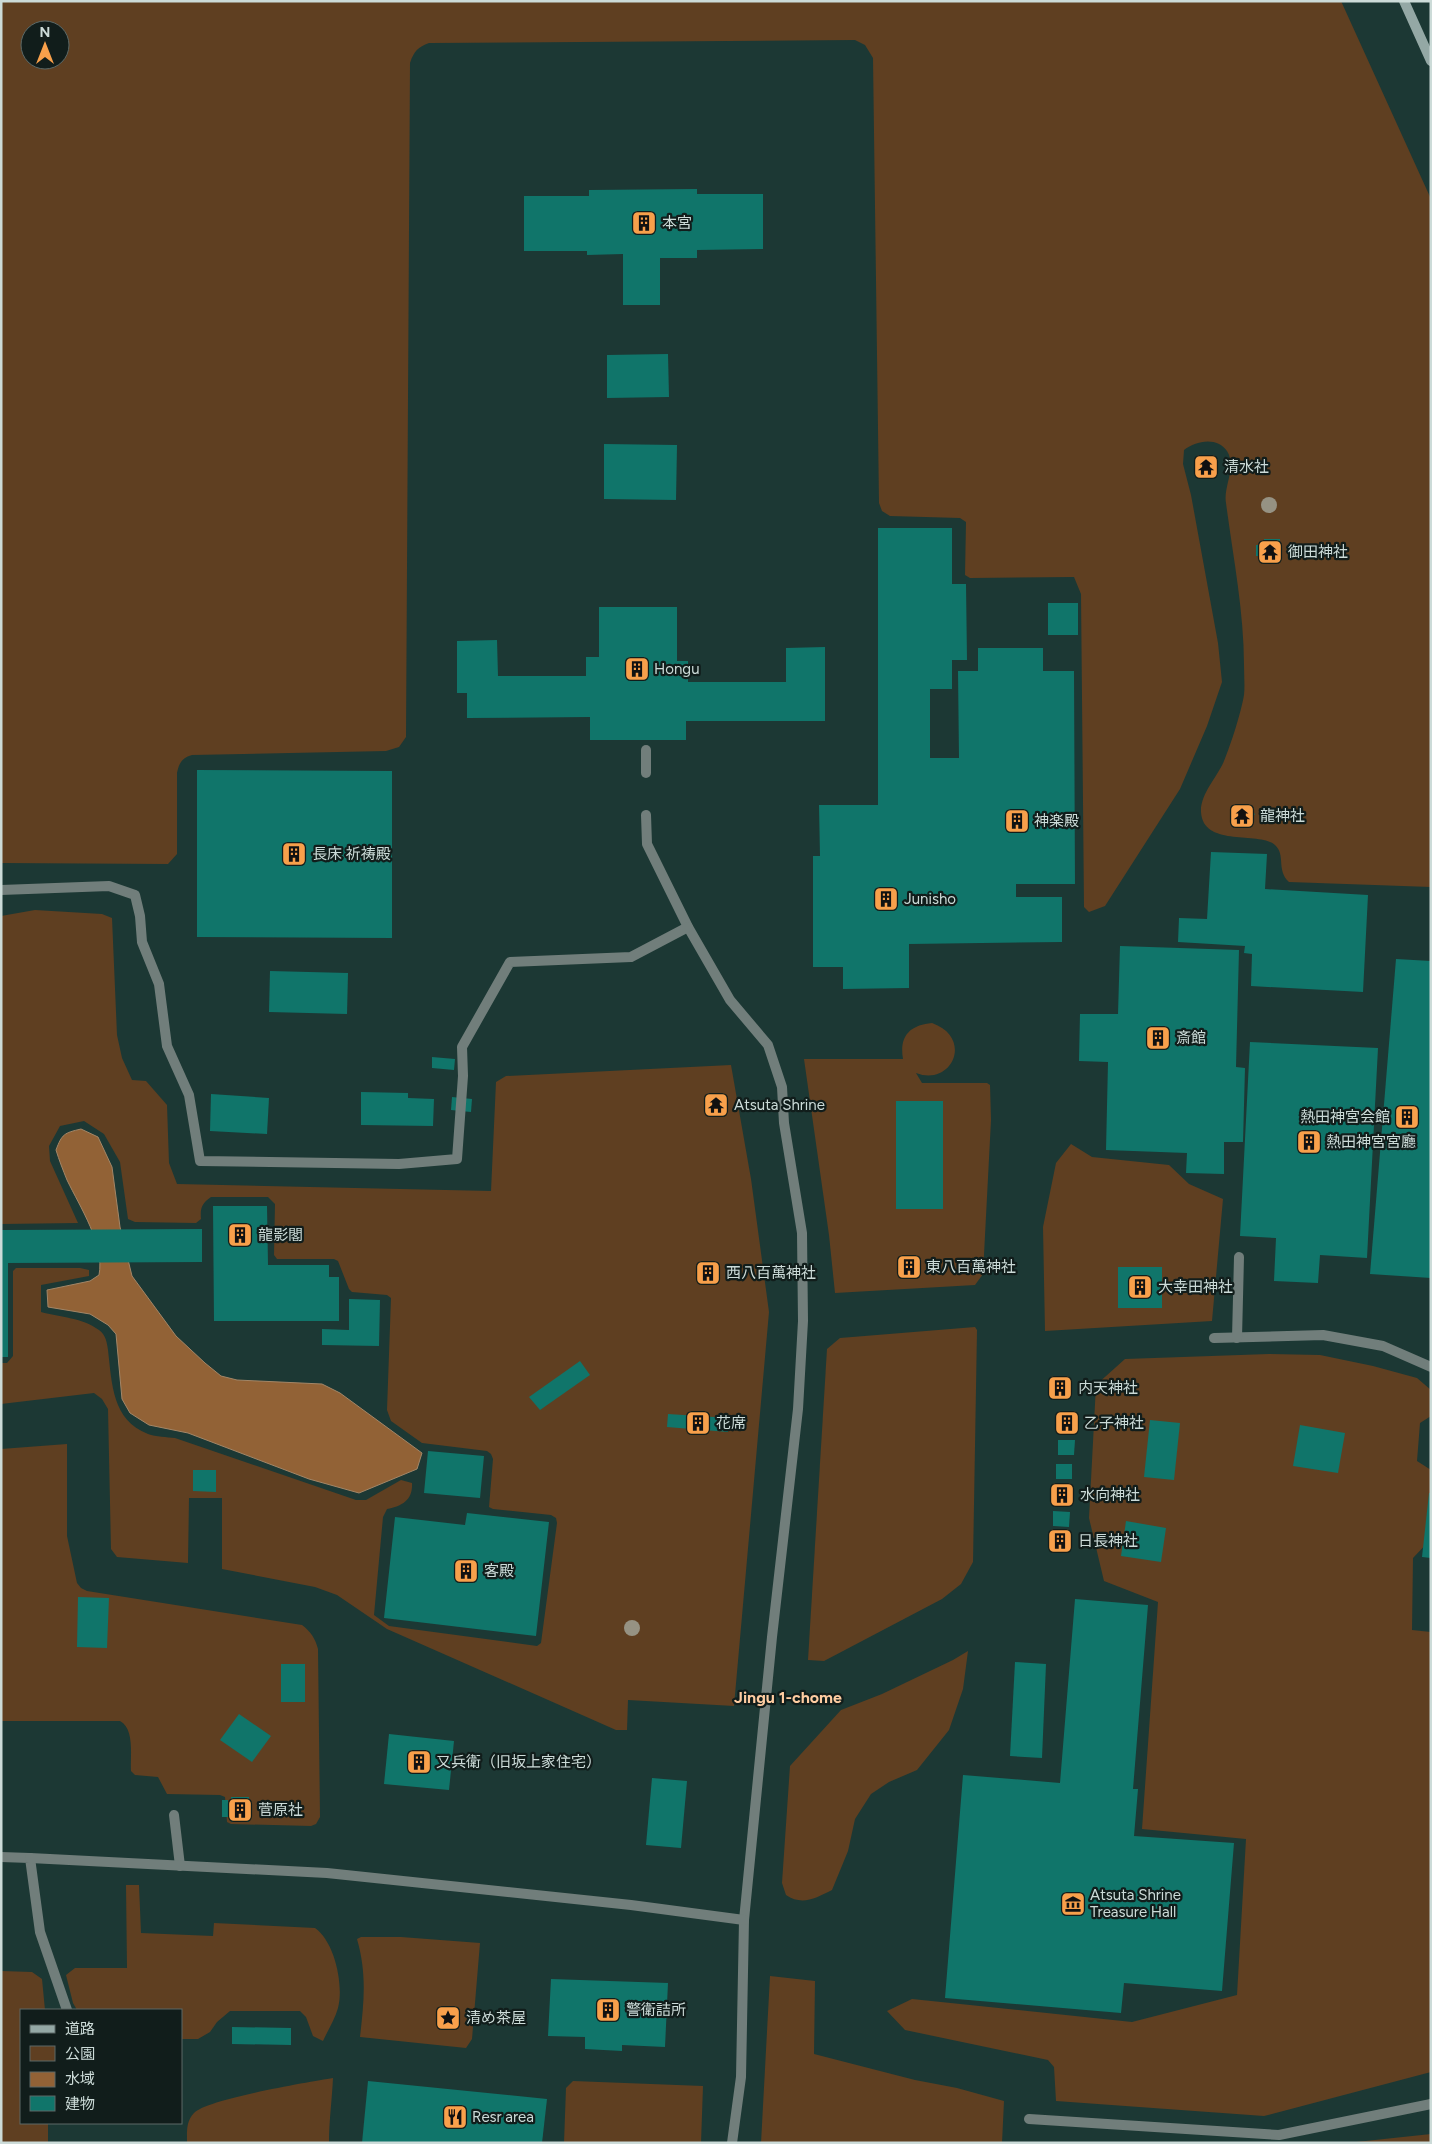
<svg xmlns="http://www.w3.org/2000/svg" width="1432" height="2144" viewBox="0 0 1432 2144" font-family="Figtree,'Noto Sans JP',sans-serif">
<rect width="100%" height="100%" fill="#1c3834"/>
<g fill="#5f3f21" fill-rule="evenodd">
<path d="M1 1H1341L1431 199V887L1289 882C1276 870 1286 855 1275 845 1261 831 1203 848 1201 812 1200 794 1218 776 1224 761 1231 744 1241 713 1244 695 1245 686 1244 675 1244 665 1244 611 1233 557 1226 503 1223 487 1237 467 1227 451 1217 436 1195 441 1184 450L1183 464 1191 495 1218 643 1222 682 1207 726 1180 789 1105 906 1089 912 1084 907 1081 594 1074 577 970 578 965 575 966 522 960 518 890 516 882 511 879 503 873 58 865 45 855 40 429 43C418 47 414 51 410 63L406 737 399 747 386 751 192 755C182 758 179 763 177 773V854L168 864 1 863ZM30 30H60V60H30Z"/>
<path d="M35 910 102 914 112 918 117 1035 122 1058 132 1080 146 1081 167 1105 169 1163 177 1184 491 1191 496 1082 506 1076 731 1065 751 1179 769 1312 734 1706 628 1700 627 1730H616L387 1629 337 1595 315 1587 222 1569V1498H189L188 1563 117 1557 111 1549 108 1409 102 1399 94 1393 1 1404V1363H7L13 1356V1271L16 1268H80L89 1270V1276L41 1285V1312C60 1317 83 1318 99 1330 106 1335 107 1343 108 1350 112 1384 112 1420 148 1434 156 1437 167 1437 175 1438L356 1500H366L401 1480 412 1483C413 1499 403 1506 387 1509L383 1517 374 1615 389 1626 537 1646 541 1643 557 1523 556 1518 551 1515 493 1509 489 1507 493 1459 491 1454 487 1451 422 1443 391 1421 387 1410 391 1298 387 1295 352 1292 349 1289 338 1261 334 1259H277L274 1255 275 1204 268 1197H211C202 1203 200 1208 201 1219L196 1223 135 1222 128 1219 120 1162 104 1134 84 1121 60 1126 49 1146 50 1161 78 1223 1 1224V916Z"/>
<path d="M932 1023C974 1038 952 1087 916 1073L922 1083H987L990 1085 991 1120 983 1274 975 1285 835 1293 829 1235 804 1059H903C899 1036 910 1025 932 1023Z"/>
<path d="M1071 1144 1092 1157 1169 1165 1189 1184 1223 1199 1212 1321 1045 1331 1043 1227 1056 1163Z"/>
<path d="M975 1327 977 1330 973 1562 961 1584 942 1599 824 1661 808 1660 827 1349 840 1338Z"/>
<path d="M1269 1354 1320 1355 1373 1366 1417 1378 1431 1390V1416L1420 1423 1417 1461 1431 1470V1539L1413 1558 1412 1630 1431 1632V2072L1264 2116 1056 2101 1054 2067 1048 2060 905 2030 887 2011 912 1999 1132 2022 1237 1995 1246 1839 1142 1829 1158 1602 1104 1581 1089 1518 1096 1385 1125 1359Z"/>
<path d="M67 1444V1536L77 1583 81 1588 87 1591 302 1625C311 1632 315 1638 318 1649L320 1817 316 1824 311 1826 231 1824 227 1822 225 1797 220 1795 167 1794 158 1777 135 1775 131 1771C130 1756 135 1729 120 1721H1V1449Z"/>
<path d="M968 1651 963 1689 949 1730 917 1770 889 1782 871 1794 855 1819 848 1851 832 1890C816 1898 802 1906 786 1895L782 1883 790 1766 841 1710 882 1694 953 1660Z"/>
<path d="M126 1885H139L141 1933 213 1936 214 1923 315 1928C335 1942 344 1986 338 2008 335 2019 328 2030 323 2041L313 2036 306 2017 300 2011H230L217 2022 210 2032 198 2039H181V2010H77L73 2003 66 1975 75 1968H127Z"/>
<path d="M361 1937H401L480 1943 472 2039 466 2048 360 2037C364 2001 367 1974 357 1939Z"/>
<path d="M1 1971 32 1972 42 1979 45 2010H21V2123H48V2143H1Z"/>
<path d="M770 1976 815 1981 814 2054 915 2080 957 2088 1004 2101 1002 2143H761Z"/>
<path d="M333 2078C332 2100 329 2121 329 2143H187C187 2132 186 2121 194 2113 207 2099 309 2082 333 2078Z"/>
<path d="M573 2081 703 2086 701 2143H564L566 2088Z"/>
<path d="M1431 2134V2143H1352L1356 2142Z"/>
</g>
<path fill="#926236" stroke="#a38667" d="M81 1129 98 1137 112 1167 120 1227 132 1276 176 1336 205 1363 221 1376 237 1380 322 1384 340 1393 422 1453 417 1469 359 1493 309 1479 188 1433 149 1425 130 1413 122 1399 116 1334 108 1325 90 1314 48 1307 47 1290 90 1281 99 1275C105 1245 80 1207 67 1180 63 1170 59 1160 56 1150 62 1134 64 1133 81 1129Z"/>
<g fill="#10756a">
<path d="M697 189V194H763V249L697 250V258H660V305H623V254L587 255V251H524V196H589V190Z"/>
<path d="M668 354 669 397 607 398V355Z"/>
<path d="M604 444 677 445 676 500 604 499Z"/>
<path d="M1218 459V475L1195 476 1194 460Z"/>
<path d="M878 528H952V584H966L967 660H952V689H930V758H959L958 671H978V648H1043V671H1074L1075 884H1016V897H1062V942L909 944V988L843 989V967H813V856H820L819 805H878Z"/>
<rect x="1264" y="539" width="16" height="23"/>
<rect x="1256" y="545" width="4" height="11"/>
<rect x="1048" y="603" width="30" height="32"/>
<path d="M599 607H677V661H688V682H786V648L825 647V721H686V740H590V717L467 718V693H457V641L497 640 498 676H586V657H599Z"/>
<path d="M197 770 392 771V938L197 937Z"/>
<path d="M1240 804 1255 814 1246 827 1232 817Z"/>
<path d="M1211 852 1267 854 1265 889 1368 895 1363 992 1251 986 1252 954 1244 953 1245 946 1178 942 1179 918 1207 919Z"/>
<path d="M1120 946 1239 950 1236 1067 1245 1068 1243 1142H1224V1174L1186 1173 1187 1153 1106 1150 1108 1062 1079 1061 1080 1014H1118Z"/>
<path d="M1396 959 1431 961V1278L1370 1274Z"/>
<path d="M270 971 348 973 347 1014 269 1012Z"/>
<path d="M1250 1042 1378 1048 1367 1258 1320 1255 1318 1283 1274 1281 1276 1238 1240 1236Z"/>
<path d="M432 1057 455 1059 454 1070 432 1068Z"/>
<path d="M361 1092 408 1093V1098L434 1099 433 1126 361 1125Z"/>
<path d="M211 1094 269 1098 267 1134 210 1131Z"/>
<path d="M452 1097 472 1099 471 1112 451 1110Z"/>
<rect x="896" y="1101" width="47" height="108"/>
<path d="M213 1206H267L268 1265H329V1277H339V1321H214Z"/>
<path d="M202 1229V1262L8 1263V1357H1V1230Z"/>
<rect x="901" y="1257" width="16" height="19"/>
<rect x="700" y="1263" width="17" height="19"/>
<rect x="1118" y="1267" width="44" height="41"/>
<path d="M349 1299 380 1300 379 1346 322 1345V1329L349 1330Z"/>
<path d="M580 1361 590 1375 540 1410 529 1397Z"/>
<path d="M1058 1383H1062V1394L1057 1393Z"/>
<path d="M668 1414 729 1418 728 1432 667 1427Z"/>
<path d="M1060 1415 1076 1416 1075 1431 1059 1430Z"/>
<path d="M1150 1420 1180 1423 1174 1480 1144 1477Z"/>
<path d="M1300 1425 1345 1433 1338 1473 1293 1466Z"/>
<path d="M1058 1440H1075L1074 1455H1058Z"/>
<path d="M428 1451 484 1456 480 1498 424 1493Z"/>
<rect x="1056" y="1464" width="16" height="15"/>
<path d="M193 1470H216V1492L193 1491Z"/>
<path d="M1054 1487H1071L1070 1502H1054Z"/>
<path d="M1429 1493H1431V1558L1422 1557Z"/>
<path d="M1053 1511 1070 1512 1069 1527 1053 1526Z"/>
<path d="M467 1513 549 1522 536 1636 384 1618 395 1517 465 1525Z"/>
<path d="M1126 1521 1166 1528 1161 1562 1121 1556Z"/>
<path d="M1053 1534H1068V1549H1052Z"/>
<path d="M78 1597 109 1598 107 1648 77 1647Z"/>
<path d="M1075 1599 1148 1605 1133 1789H1138L1134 1836 1234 1843 1222 1991 1124 1983 1121 2013 945 1998 963 1775 1060 1783Z"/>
<path d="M1015 1662 1046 1664 1042 1758 1010 1756Z"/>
<rect x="281" y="1664" width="24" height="38"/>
<path d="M239 1714 271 1736 252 1762 220 1740Z"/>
<path d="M389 1734 454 1741 449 1790 384 1784Z"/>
<path d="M652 1778 687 1781 681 1848 646 1845Z"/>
<rect x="231" y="1797" width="18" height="25"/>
<rect x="222" y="1800" width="6" height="17"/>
<path d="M551 1979 668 1983 665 2047 622 2045V2051L585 2049V2037L548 2036Z"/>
<path d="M232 2027 291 2028V2045L232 2044Z"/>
<path d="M368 2081 547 2099 542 2143H362Z"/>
</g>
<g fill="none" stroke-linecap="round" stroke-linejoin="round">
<g stroke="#717e7b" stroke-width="10">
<path d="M1214 1338 1323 1335 1383 1346 1431 1367"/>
<path d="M1237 1338 1239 1257"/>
<path d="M1 1857 30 1858 40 1932 67 2010"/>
<path d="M1029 2119 1279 2135 1431 2104"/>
</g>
<g stroke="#717e7b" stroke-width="10">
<path d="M646 750V773"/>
<path d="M646 815 647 844 688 927 730 1000 768 1045 782 1087 784 1123 802 1233 803 1321 798 1409 772 1637 744 1920 741 2077 732 2143"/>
<path d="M1 890 109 886 135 895 140 916 142 942 159 984 167 1046 189 1095 200 1161 399 1164 457 1159 463 1076 462 1047 510 962 631 957 688 927"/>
<path d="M174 1815 180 1866"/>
<path d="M30 1858 327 1873 631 1905 744 1920"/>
</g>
<path stroke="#94a8a5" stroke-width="10" d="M1404 1 1431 61"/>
</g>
<g fill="#969283">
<circle cx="1269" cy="505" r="8"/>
<circle cx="632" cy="1628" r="8"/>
</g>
<defs>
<symbol id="building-square" viewBox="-11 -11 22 22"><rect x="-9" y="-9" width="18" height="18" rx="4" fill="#f8a04b" stroke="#111d1b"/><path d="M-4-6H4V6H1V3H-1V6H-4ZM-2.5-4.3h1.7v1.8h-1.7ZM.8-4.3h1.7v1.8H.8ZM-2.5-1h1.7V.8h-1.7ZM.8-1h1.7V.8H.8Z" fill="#111"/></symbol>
<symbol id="temple-square" viewBox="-11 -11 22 22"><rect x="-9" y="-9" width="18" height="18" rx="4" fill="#f8a04b" stroke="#111d1b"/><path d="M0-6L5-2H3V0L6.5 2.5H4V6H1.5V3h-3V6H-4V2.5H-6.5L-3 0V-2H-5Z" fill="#111"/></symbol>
<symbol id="museum-square" viewBox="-11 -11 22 22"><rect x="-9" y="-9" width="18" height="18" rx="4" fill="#f8a04b" stroke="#111d1b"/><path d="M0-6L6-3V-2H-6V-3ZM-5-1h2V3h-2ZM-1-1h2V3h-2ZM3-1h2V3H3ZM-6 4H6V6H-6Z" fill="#111"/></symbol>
<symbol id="sight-square" viewBox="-11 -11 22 22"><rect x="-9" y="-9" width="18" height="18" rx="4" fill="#f8a04b" stroke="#111d1b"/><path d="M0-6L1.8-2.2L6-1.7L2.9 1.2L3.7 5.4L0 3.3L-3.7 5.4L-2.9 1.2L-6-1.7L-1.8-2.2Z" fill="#111"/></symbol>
<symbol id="restaurant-square" viewBox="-11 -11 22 22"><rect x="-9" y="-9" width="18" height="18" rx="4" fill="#f8a04b" stroke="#111d1b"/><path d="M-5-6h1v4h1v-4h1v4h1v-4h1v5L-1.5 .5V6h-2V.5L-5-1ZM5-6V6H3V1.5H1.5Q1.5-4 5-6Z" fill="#111"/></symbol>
</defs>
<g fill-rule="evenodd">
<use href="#building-square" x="630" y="209" width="28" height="28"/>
<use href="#temple-square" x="1192" y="453" width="28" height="28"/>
<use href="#temple-square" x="1256" y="538" width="28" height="28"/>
<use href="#building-square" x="623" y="655" width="28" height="28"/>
<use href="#temple-square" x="1228" y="802" width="28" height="28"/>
<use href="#building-square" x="1003" y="807" width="28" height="28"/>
<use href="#building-square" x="280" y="840" width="28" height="28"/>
<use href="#building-square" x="872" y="885" width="28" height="28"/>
<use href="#building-square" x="1144" y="1024" width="28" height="28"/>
<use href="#temple-square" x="702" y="1091" width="28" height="28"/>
<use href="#building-square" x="1393" y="1103" width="28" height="28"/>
<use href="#building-square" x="1295" y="1128" width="28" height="28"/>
<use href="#building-square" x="226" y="1221" width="28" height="28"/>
<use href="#building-square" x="895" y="1253" width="28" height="28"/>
<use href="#building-square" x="694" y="1259" width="28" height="28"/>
<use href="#building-square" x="1126" y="1273" width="28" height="28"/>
<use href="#building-square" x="1046" y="1374" width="28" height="28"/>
<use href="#building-square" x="684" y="1409" width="28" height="28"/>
<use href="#building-square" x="1053" y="1409" width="28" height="28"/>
<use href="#building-square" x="1048" y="1481" width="28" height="28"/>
<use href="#building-square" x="1046" y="1527" width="28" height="28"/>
<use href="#building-square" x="452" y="1557" width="28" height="28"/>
<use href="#building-square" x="405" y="1748" width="28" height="28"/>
<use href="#building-square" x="226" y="1796" width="28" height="28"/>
<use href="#museum-square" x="1059" y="1890" width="28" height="28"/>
<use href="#building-square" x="594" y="1996" width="28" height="28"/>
<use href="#sight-square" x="434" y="2004" width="28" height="28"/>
<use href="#restaurant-square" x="441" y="2103" width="28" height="28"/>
</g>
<g text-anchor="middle" stroke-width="4.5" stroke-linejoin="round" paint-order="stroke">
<g font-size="15" fill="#ccdbd8" stroke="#111d1b" text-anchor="start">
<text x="662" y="228">本宮</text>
<text x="1224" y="472">清水社</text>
<text x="1288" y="557">御田神社</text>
<text x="654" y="674">Hongu</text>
<text x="1260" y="821">龍神社</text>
<text x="1034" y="826">神楽殿</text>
<text x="312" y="859">長床 祈祷殿</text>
<text x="904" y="904">Junisho</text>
<text x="1176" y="1043">斎館</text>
<text x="734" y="1110">Atsuta Shrine</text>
<text x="1390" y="1122" text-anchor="end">熱田神宮会館</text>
<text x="1326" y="1147">熱田神宮宮廳</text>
<text x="258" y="1240">龍影閣</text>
<text x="926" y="1272">東八百萬神社</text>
<text x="726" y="1278">西八百萬神社</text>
<text x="1158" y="1292">大幸田神社</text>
<text x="1078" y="1393">内天神社</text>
<text x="716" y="1428">花席</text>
<text x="1084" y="1428">乙子神社</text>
<text x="1080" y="1500">水向神社</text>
<text x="1078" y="1546">日長神社</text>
<text x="484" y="1576">客殿</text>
<text x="436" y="1767">又兵衛（旧坂上家住宅）</text>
<text x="258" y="1815">菅原社</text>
<text x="1090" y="1900">Atsuta Shrine<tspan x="1090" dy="17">Treasure Hall</tspan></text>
<text x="626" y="2015">警衛詰所</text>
<text x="466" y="2023">清め茶屋</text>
<text x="472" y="2122">Resr area</text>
</g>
<g font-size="16" font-weight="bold" fill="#fecca1" stroke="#111d1b">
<text x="788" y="1703">Jingu 1-chome</text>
</g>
</g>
<rect width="1432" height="2144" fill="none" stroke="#ccdbd8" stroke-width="5"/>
<rect x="20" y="2009" width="162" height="115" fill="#111d1b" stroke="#5c6967"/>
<rect x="30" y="2025" width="25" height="8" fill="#94a8a5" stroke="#5c6967"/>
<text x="65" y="2034" font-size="15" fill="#ccdbd8">道路</text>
<rect x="30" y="2046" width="25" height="15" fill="#5f3f21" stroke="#5c6967"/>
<text x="65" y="2059" font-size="15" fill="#ccdbd8">公園</text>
<rect x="30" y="2072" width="25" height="15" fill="#926236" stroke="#5c6967"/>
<text x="65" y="2084" font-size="15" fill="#ccdbd8">水域</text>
<rect x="30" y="2096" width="25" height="15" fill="#10756a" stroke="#5c6967"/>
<text x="65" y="2109" font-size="15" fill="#ccdbd8">建物</text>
<g transform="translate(45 45)"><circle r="24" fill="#111d1b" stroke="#5c6967"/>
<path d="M0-4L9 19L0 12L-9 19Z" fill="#f8a04b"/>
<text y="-8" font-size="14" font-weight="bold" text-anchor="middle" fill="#ccdbd8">N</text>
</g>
</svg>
